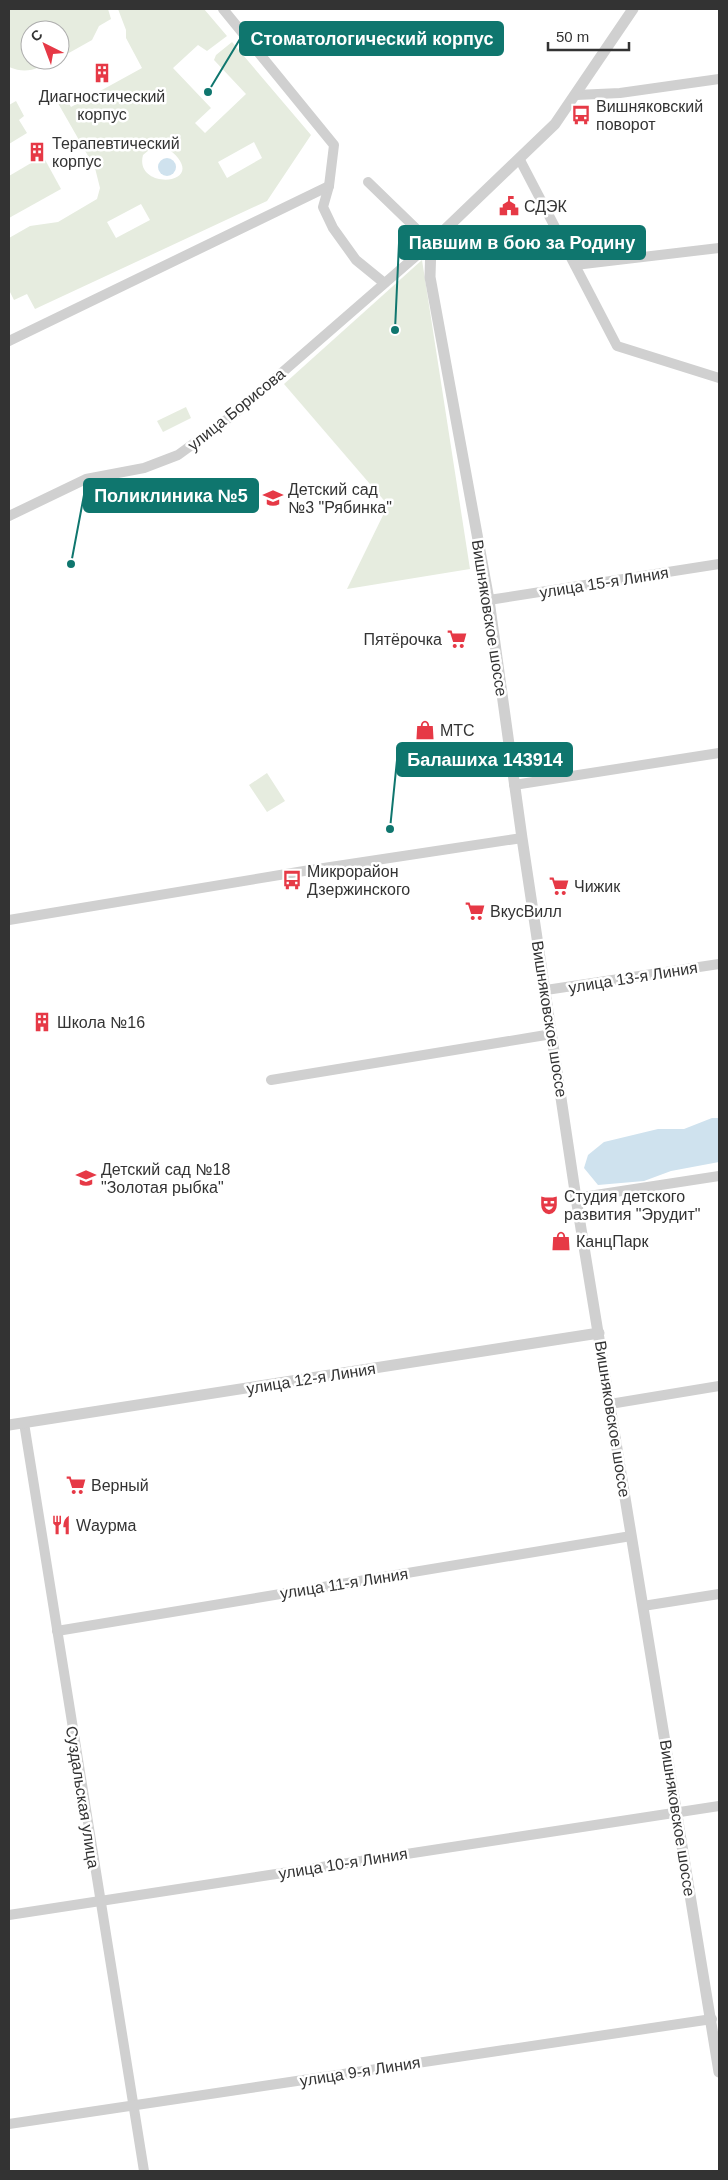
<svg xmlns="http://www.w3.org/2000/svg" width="728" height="2180" viewBox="0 0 728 2180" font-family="Arial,sans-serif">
<rect width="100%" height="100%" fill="#fff"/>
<g fill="#e6ecdf" fill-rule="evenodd">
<path d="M9 9H108L111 19 99 26 92 40 60 58V30H30V60H55C37 68 28 75 9 67Z"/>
<path d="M118 9H204L227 36 207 51 198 45 173 68 211 108 195 123 205 133 246 94 214 60 216 55 232 42 311 135 267 201 35 309 27 294 14 300 9 290V238L30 226 58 222 97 199 100 188 95 168 55 98 63 93 71 107 142 68 126 38V30ZM254 142 262 158 227 178 218 162ZM155 145C164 146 173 151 178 158 200 186 134 189 143 155ZM141 204 150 220 116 238 107 222Z"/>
<path d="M16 101 24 116 19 120 27 133 9 144V105Z"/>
<path d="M43 156 61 189 9 218V176Z"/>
<path d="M422 260 470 569 347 589 388 505 284 384Z"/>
<path d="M186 407 191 418 163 432 157 421Z"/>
<path d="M267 773 285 801 267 812 249 785Z"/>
</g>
<g fill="#cfe2ee">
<circle cx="167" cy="167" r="9"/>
<path d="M712 1118H719V1162L671 1171 644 1181 598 1185 584 1168 588 1155 604 1142 658 1129H684Z"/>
</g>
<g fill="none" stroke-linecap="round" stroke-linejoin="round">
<g stroke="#d0d0d0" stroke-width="10">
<path d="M223 9 334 145 329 186 323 207 333 228 356 260 383 282"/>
<path d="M576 95 620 93 719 79"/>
<path d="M520 160 617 346 719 378"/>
<path d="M575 265 719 248"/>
<path d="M9 341 329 186"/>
<path d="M9 516 86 479 144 468 178 455 233 415 431 243 368 182"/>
<path d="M489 600 719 564"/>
<path d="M514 785 719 753"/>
<path d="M9 920 304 871 522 838"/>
<path d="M546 990 719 964"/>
<path d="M271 1080 552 1034"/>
<path d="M576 1198 719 1176"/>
<path d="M610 1404 719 1386"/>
<path d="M24 1423 144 2171"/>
<path d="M643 1606 719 1594"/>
<path d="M57 1631 631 1536"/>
<path d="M9 1915 719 1806"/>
<path d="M9 2124 712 2019"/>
</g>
<g stroke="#d0d0d0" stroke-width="11">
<path d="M633 9 555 124 431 243 430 277 489 600 522 838 576 1198 719 2072"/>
<path d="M9 1425 599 1333"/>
</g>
</g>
<defs>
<symbol id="building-bare" viewBox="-9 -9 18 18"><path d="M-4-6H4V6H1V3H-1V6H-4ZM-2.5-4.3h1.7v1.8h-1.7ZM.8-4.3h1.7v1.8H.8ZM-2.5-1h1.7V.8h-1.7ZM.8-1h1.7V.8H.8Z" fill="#e63946" stroke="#fff" stroke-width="2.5" paint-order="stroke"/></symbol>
<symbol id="bus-bare" viewBox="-9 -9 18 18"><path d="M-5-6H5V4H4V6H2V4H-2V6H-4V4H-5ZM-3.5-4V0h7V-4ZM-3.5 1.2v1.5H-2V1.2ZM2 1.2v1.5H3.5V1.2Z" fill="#e63946" stroke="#fff" stroke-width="2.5" paint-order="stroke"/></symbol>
<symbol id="civic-bare" viewBox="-9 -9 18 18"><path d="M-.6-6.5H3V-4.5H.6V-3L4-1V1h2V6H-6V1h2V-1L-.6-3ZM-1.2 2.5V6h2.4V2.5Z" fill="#e63946" stroke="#fff" stroke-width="2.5" paint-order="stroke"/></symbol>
<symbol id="school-bare" viewBox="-9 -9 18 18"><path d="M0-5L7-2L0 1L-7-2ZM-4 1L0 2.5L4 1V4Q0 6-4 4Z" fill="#e63946" stroke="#fff" stroke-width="2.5" paint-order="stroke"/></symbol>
<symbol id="supermarket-bare" viewBox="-9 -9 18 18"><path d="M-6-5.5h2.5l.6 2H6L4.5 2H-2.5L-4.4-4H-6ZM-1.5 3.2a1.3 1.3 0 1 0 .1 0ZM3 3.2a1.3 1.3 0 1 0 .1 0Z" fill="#e63946" stroke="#fff" stroke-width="2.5" paint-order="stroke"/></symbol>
<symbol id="shop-bare" viewBox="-9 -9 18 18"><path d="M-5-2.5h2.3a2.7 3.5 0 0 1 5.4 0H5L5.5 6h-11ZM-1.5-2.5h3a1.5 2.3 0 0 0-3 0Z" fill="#e63946" stroke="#fff" stroke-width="2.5" paint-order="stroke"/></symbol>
<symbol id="theatre-bare" viewBox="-9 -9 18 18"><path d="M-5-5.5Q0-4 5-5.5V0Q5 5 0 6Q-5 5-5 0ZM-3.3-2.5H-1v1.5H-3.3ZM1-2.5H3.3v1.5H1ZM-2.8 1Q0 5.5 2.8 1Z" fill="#e63946" stroke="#fff" stroke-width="2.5" paint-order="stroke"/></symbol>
<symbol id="restaurant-bare" viewBox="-9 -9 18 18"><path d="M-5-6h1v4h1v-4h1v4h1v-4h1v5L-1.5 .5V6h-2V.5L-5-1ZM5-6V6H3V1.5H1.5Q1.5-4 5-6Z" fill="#e63946" stroke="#fff" stroke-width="2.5" paint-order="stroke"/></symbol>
</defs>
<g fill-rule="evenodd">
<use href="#building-bare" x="88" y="59" width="28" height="28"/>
<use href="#bus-bare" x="567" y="101" width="28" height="28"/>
<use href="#building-bare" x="23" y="138" width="28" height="28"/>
<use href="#civic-bare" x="495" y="192" width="28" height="28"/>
<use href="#school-bare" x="259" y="484" width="28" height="28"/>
<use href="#supermarket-bare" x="443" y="625" width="28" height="28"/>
<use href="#shop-bare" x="411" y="716" width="28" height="28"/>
<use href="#bus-bare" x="278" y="866" width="28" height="28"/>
<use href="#supermarket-bare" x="545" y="872" width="28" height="28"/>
<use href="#supermarket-bare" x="461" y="897" width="28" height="28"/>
<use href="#building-bare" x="28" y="1008" width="28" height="28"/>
<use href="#school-bare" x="72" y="1164" width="28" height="28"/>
<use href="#theatre-bare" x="535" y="1191" width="28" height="28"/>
<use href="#shop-bare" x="547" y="1227" width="28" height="28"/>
<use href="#supermarket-bare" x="62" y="1471" width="28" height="28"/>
<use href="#restaurant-bare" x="47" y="1511" width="28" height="28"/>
</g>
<g text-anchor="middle" stroke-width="5" stroke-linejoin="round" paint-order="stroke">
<g font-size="16" fill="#333" stroke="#fff" text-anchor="start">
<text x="102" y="102" text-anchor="middle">Диагностический<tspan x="102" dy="18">корпус</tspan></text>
<text x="596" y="112">Вишняковский<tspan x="596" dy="18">поворот</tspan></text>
<text x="52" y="149">Терапевтический<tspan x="52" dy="18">корпус</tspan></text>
<text x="524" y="212">СДЭК</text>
<text x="288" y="495">Детский сад<tspan x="288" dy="18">№3 "Рябинка"</tspan></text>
<text x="442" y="645" text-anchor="end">Пятёрочка</text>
<text x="440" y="736">МТС</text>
<text x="307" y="877">Микрорайон<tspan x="307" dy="18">Дзержинского</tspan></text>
<text x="574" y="892">Чижик</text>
<text x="490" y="917">ВкусВилл</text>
<text x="57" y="1028">Школа №16</text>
<text x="101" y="1175">Детский сад №18<tspan x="101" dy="18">"Золотая рыбка"</tspan></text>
<text x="564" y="1202">Студия детского<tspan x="564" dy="18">развития "Эрудит"</tspan></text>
<text x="576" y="1247">КанцПарк</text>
<text x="91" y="1491">Верный</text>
<text x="76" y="1531">Wаурма</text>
</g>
<g font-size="16" fill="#333" stroke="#fff">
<text transform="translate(236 409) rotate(-39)" y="6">улица Борисова</text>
<text transform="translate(604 582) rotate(-9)" y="6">улица 15-я Линия</text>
<text transform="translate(490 618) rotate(81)" y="6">Вишняковское шоссе</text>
<text transform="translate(633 977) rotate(-9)" y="6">улица 13-я Линия</text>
<text transform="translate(550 1019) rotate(81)" y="6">Вишняковское шоссе</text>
<text transform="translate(311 1378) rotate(-9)" y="6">улица 12-я Линия</text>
<text transform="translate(613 1419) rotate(81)" y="6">Вишняковское шоссе</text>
<text transform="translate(344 1583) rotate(-9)" y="6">улица 11-я Линия</text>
<text transform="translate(83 1797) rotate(81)" y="6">Суздальская улица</text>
<text transform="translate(678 1818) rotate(81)" y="6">Вишняковское шоссе</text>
<text transform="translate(343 1863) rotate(-9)" y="6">улица 10-я Линия</text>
<text transform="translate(360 2071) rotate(-9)" y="6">улица 9-я Линия</text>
</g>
</g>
<path fill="none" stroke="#0f766e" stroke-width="2" d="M208 92L240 39M395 330L399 243M71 564L84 495M390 829L397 760"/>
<g fill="#0f766e" stroke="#fff" stroke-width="2">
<circle cx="208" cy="92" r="5"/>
<circle cx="395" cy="330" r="5"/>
<circle cx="71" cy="564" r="5"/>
<circle cx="390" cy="829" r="5"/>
</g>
<g fill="#0f766e" stroke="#0f766e" stroke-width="2">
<rect x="240" y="22" width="263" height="33" rx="5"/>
<rect x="399" y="226" width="246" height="33" rx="5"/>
<rect x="84" y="479" width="174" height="33" rx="5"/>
<rect x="397" y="743" width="175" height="33" rx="5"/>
</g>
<g font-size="18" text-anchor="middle" font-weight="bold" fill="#fff">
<text x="372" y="45">Стоматологический корпус</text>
<text x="522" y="249">Павшим в бою за Родину</text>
<text x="171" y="502">Поликлиника №5</text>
<text x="485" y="766">Балашиха 143914</text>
</g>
<rect width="728" height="2180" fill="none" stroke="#333333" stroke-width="20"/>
<g transform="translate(45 45) rotate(318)"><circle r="24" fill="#ffffff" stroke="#adadad"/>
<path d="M0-4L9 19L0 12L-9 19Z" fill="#e63946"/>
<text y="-8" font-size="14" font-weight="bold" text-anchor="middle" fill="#333333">С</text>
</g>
<path d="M548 42v8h81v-8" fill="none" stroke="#333333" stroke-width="2.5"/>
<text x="556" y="42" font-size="15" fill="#333333" stroke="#ffffff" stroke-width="4" paint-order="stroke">50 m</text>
</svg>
